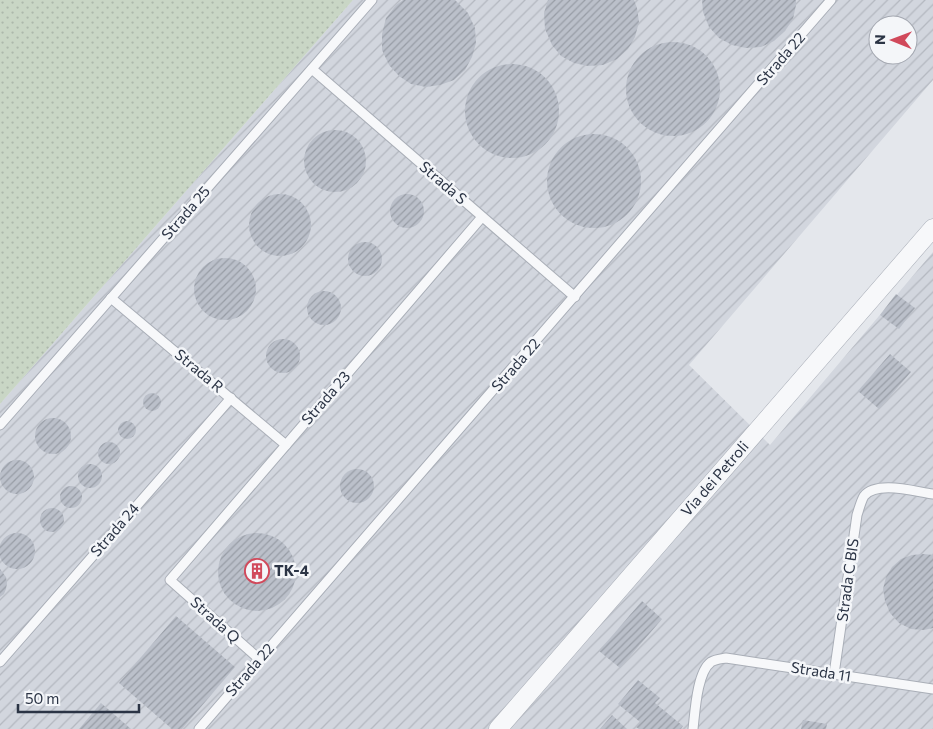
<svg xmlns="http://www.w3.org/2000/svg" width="933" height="729" viewBox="0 0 933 729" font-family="Commissioner,sans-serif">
<defs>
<pattern id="industrial-furrows" width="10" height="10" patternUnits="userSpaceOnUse" patternTransform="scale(1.25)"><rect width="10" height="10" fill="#d2d6de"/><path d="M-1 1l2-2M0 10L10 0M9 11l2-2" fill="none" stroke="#b4b8c0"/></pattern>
<pattern id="grass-dots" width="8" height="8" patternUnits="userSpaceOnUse" patternTransform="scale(1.25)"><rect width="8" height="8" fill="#c9d6c5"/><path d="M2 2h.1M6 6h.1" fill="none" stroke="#adb8ab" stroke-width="1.8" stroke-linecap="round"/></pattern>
<pattern id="building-hatch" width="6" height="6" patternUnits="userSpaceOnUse" patternTransform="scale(1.25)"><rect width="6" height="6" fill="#bbc0ca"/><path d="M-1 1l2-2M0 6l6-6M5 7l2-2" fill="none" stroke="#989da6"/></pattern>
</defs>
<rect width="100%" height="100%" fill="#e4e7ec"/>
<path fill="url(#industrial-furrows)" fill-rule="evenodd" d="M353 0H933V80L689 365 770 445 933 252V729H0V404ZM878 25H908V55H878Z"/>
<path fill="url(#grass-dots)" d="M0 0H353L0 404Z"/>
<g fill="url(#building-hatch)">
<path d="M403 0H455L468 13 475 28 476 43 472 57 465 70 454 80 440 85 426 87 411 84 399 76 389 65 382 50V34L386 18 396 5Z"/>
<path d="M548 0H634L637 8 639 22 635 37 628 49 617 59 603 65 588 66 574 63 561 56 552 45 545 29 544 13Z"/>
<path d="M702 0H796V5L793 19 785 31 774 41 761 47 746 48 732 45 719 38 709 27 703 12Z"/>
<circle cx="673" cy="89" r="47"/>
<circle cx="512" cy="111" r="47"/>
<circle cx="335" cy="161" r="31"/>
<circle cx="594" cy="181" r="47"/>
<circle cx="280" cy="225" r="31"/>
<circle cx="407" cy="211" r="17"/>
<circle cx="365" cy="259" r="17"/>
<circle cx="225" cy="289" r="31"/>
<circle cx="324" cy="308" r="17"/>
<path d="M896 294 915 308 899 329 880 315Z"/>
<circle cx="283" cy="356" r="17"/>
<path d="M890 354 911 372 879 409 858 391Z"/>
<circle cx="152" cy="402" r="9"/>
<circle cx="53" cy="436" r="18"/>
<circle cx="127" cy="430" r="9"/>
<circle cx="109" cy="453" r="11"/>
<circle cx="17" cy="477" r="17"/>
<circle cx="90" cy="476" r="12"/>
<circle cx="357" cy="486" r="17"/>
<circle cx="71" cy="497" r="11"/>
<circle cx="52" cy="520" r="12"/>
<circle cx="17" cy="551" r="18"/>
<circle cx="257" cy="572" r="39"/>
<path d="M924 554 933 555V628L924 630 911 629 899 623 890 613 885 601 883 589 886 577 892 567 901 559 912 555Z"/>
<path d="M0 569 6 577 7 583 6 589 4 594 0 597Z"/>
<path d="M642 601 662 619 620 668 599 651Z"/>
<path d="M176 616 235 667 182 729H172L119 683Z"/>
<path d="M638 680 660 698 655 703 683 726 681 729H639L636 727 640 722 618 704Z"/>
<path d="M101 703 131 729H79Z"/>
<path d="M612 715 627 729H600Z"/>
<path d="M803 720 827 724 826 729H801Z"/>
</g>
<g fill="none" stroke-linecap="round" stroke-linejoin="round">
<defs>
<g id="lane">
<path d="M312 69 575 297"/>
<path d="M111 298 286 445"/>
<path d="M0 425 372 0"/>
<path d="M259 659 170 580 482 217"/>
<path d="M0 662 231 398"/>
<path d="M834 674 857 515C859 509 861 501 864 496 877 480 916 492 933 494"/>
<path d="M199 729 831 0"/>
<path d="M693 729C695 712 697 672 711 662 716 659 721 659 726 658L933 689"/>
</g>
<path id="street" d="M498 729 933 228"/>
</defs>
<use href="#lane" stroke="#a9aeb7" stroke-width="11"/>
<use href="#street" stroke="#a9aeb7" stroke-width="19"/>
<use href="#lane" stroke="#f7f8fa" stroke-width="9"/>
<use href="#street" stroke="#f7f8fa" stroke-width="18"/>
</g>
<defs>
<symbol id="building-ring" viewBox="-11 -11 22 22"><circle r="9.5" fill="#f4f6f9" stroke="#d1495b" stroke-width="1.5"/><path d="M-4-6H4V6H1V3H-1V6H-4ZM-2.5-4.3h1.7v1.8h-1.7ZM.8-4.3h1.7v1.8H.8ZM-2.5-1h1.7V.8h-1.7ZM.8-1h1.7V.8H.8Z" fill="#d1495b"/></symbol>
</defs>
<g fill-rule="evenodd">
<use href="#building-ring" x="243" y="557" width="28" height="28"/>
</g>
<g text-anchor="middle" stroke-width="5" stroke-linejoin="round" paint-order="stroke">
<g font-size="15" fill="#2b3445" stroke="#f4f6f9">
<text transform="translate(781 59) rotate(-49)" y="5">Strada 22</text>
<text transform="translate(443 183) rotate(41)" y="5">Strada S</text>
<text transform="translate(186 213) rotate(-49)" y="5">Strada 25</text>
<text transform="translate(516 365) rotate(-49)" y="5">Strada 22</text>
<text transform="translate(199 371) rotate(40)" y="5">Strada R</text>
<text transform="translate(326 398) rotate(-49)" y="5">Strada 23</text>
<text transform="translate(715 479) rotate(-49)" y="5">Via dei Petroli</text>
<text transform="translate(115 530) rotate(-49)" y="5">Strada 24</text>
<text transform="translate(848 580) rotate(-82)" y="5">Strada C BIS</text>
<text transform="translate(215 620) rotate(42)" y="5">Strada Q</text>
<text transform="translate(250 670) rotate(-49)" y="5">Strada 22</text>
<text transform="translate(821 672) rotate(9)" y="5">Strada 11</text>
</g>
<g font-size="15" font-weight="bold" fill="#2b3445" stroke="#f4f6f9" text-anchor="start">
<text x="274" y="576">TK-4</text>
</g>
</g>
<g transform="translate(893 40) rotate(271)"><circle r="24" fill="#f4f6f9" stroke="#a4a8b1"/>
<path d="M0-4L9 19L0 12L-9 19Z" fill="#d1495b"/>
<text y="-8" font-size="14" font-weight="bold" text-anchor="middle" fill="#2b3445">N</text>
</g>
<path d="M18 704v8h121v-8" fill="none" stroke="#2b3445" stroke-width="2.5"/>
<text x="25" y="704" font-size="15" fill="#2b3445" stroke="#f4f6f9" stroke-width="4" paint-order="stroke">50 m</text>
</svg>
